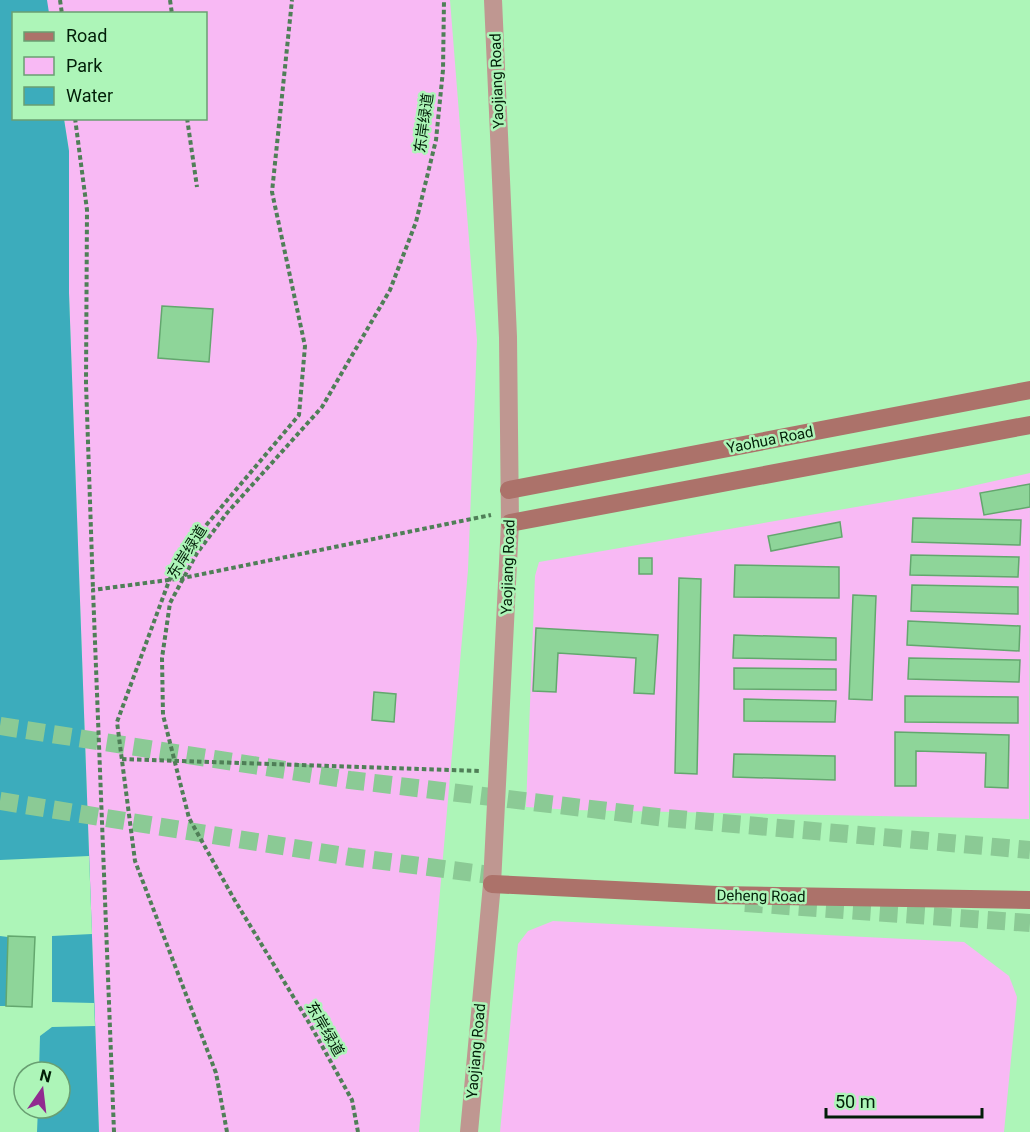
<svg xmlns="http://www.w3.org/2000/svg" width="1030" height="1132" viewBox="0 0 1030 1132" font-family="Roboto,'Noto Sans SC',sans-serif">
<rect width="100%" height="100%" fill="#adf5b8"/>
<g fill="#f8b9f4">
<path d="M46 0H450L477 340 468 570 419 1132H99L69 293V151L64 119 206 118V14L48 13Z"/>
<path d="M1030 473 1029 819 573 810 526 807 535 576 539 562 954 490Z"/>
<path d="M553 921 964 942 1009 976 1017 997 1004 1132H500L518 944 528 931Z"/>
</g>
<path fill="#3cacbc" fill-rule="evenodd" d="M0 0H47L49 13 14 14V118L64 119 69 151V293L99 1132H0ZM24 1072H60V1108H24Z"/>
<path fill="#adf5b8" d="M89 856 92 934 52 936V1002L94 1003 95 1026 52 1027 40 1036 39 1072H24V1108H38L37 1132H0V1006H6L8 937 0 936V860Z"/>
<g fill="#8ed599" stroke="#63a76e" stroke-width="1.5">
<path d="M162 306 213 309 209 362 158 358Z"/>
<path d="M1030 484V507L984 515 980 493Z"/>
<path d="M913 518 1021 520 1020 545 912 542Z"/>
<path d="M840 522 842 537 771 551 768 536Z"/>
<path d="M911 555 1019 557 1018 577 910 575Z"/>
<rect x="639" y="558" width="13" height="16"/>
<path d="M735 565 839 567V598L734 597Z"/>
<path d="M679 578 701 579 697 774 675 773Z"/>
<path d="M912 585 1018 587V614L911 611Z"/>
<path d="M853 595 876 596 872 700 849 699Z"/>
<path d="M908 621 1020 626 1019 651 907 645Z"/>
<path d="M536 628 658 635 654 694 634 693 636 658 558 653 556 692 533 691Z"/>
<path d="M734 635 836 638V660L733 658Z"/>
<path d="M909 658 1020 660 1019 682 908 679Z"/>
<path d="M734 668 836 669V690L734 689Z"/>
<path d="M374 692 396 694 394 722 372 720Z"/>
<path d="M905 696 1018 697V723L905 722Z"/>
<path d="M744 699 836 701 835 722 744 721Z"/>
<path d="M895 732 1009 735 1008 788 985 787 986 753 916 751V786H895Z"/>
<path d="M734 754 835 756V780L733 777Z"/>
<path d="M8 936 35 937 32 1007 6 1006Z"/>
</g>
<g fill="none" stroke-linecap="round" stroke-linejoin="round">
<g stroke="#8bca95" stroke-width="18" stroke-dasharray="18 9" stroke-linecap="butt">
<path d="M0 726 350 780 666 818 1030 850"/>
<path d="M0 801 351 857 506 877"/>
<path d="M745 903 1030 923"/>
</g>
<g stroke="#4f7f57" stroke-width="4" stroke-dasharray="4.5 3" stroke-linecap="butt">
<path d="M60 0 62 14"/>
<path d="M170 0 172 14"/>
<path d="M75 118 87 210 86 383 93 590"/>
<path d="M187 118 197 187"/>
<path d="M122 759 481 771"/>
<path d="M114 1132 93 590 183 578 491 515"/>
<path d="M227 1132 216 1073 135 861 117 722 169 581 181 555 299 415 305 346 272 192 292 0"/>
<path d="M358 1132 352 1100 311 1026 234 899 189 818 163 715 162 658 170 603 197 553 227 513 322 407 390 290 416 222 436 140 443 70 444 0"/>
</g>
<path stroke="#bf9791" stroke-width="18" d="M469 1132 492 884 510 523 508 337 493 0"/>
<g stroke="#ac726a" stroke-width="18">
<path d="M509 490 1030 390"/>
<path d="M510 523 1030 425"/>
<path d="M492 884 717 895 1030 900"/>
</g>
</g>
<g text-anchor="middle" stroke-width="5" stroke-linejoin="round" paint-order="stroke">
<g font-size="15" fill="#021e08" stroke="#adf5b8">
<text transform="translate(497 81) rotate(-92)" y="5">Yaojiang Road</text>
<text transform="translate(424 123) rotate(-82)" y="5">东岸绿道</text>
<text transform="translate(770 440) rotate(-11)" y="5">Yaohua Road</text>
<text transform="translate(187 552) rotate(-58)" y="5">东岸绿道</text>
<text transform="translate(508 567) rotate(-88)" y="5">Yaojiang Road</text>
<text transform="translate(761 896) rotate(1)" y="5">Deheng Road</text>
<text transform="translate(325 1029) rotate(60)" y="5">东岸绿道</text>
<text transform="translate(476 1051) rotate(-85)" y="5">Yaojiang Road</text>
</g>
</g>
<rect x="12" y="12" width="195" height="108" fill="#adf5b8" stroke="#699f72" stroke-width="1.5"/>
<rect x="24" y="32" width="30" height="9" fill="#ac726a" stroke="#699f72" stroke-width="1.5"/>
<text x="66" y="42" font-size="18" fill="#021e08">Road</text>
<rect x="24" y="57" width="30" height="18" fill="#f8b9f4" stroke="#699f72" stroke-width="1.5"/>
<text x="66" y="72" font-size="18" fill="#021e08">Park</text>
<rect x="24" y="87" width="30" height="18" fill="#3cacbc" stroke="#699f72" stroke-width="1.5"/>
<text x="66" y="102" font-size="18" fill="#021e08">Water</text>
<g transform="translate(42 1090) rotate(14)"><circle r="28" fill="#adf5b8" stroke="#699f72" stroke-width="1.5"/>
<path d="M0-4.5L10 22L0 15L-10 22Z" fill="#912a90"/>
<text y="-9" font-size="16" font-weight="bold" text-anchor="middle" fill="#021e08">N</text>
</g>
<path d="M826 1108v9h156v-9" fill="none" stroke="#021e08" stroke-width="3"/>
<text x="835" y="1108" font-size="18" fill="#021e08" stroke="#adf5b8" stroke-width="4.5" paint-order="stroke">50 m</text>
</svg>
